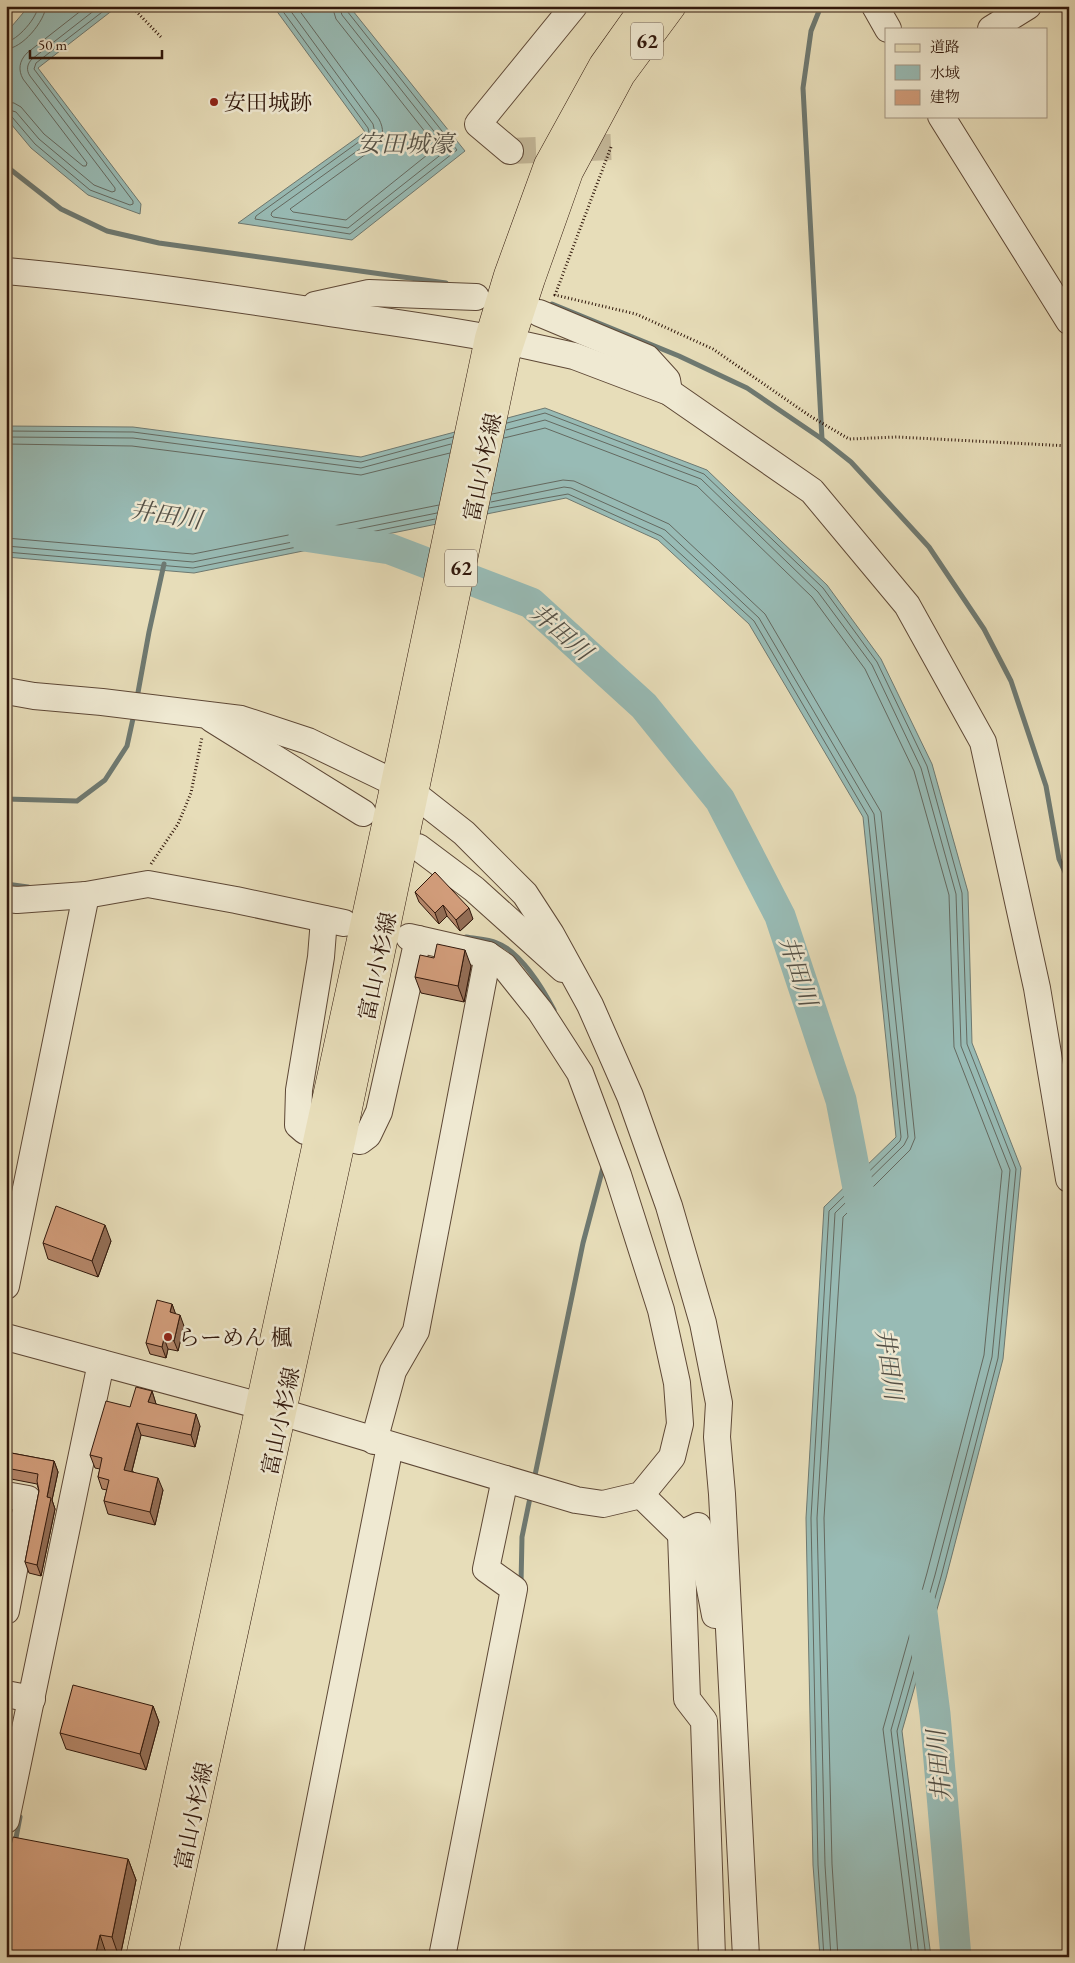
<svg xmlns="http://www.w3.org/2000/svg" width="1075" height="1963" viewBox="0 0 1075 1963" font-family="'EB Garamond','Noto Serif JP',serif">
<rect width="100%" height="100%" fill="#e7ddb9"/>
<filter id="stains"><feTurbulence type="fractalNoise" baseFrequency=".004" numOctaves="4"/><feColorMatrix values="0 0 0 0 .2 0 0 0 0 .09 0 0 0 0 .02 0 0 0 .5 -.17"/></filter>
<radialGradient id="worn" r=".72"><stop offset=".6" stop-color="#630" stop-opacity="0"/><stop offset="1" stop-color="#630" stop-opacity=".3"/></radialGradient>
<g fill="#98bbb5" stroke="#6e7971">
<path d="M29 6H118L38 68 141 204 140 214 88 195 31 148 6 118V33Z"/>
<path d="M273 6H349L465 151 352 240 238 223 365 132Z"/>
<path d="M545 408 707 470 827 585 881 659 932 764 968 892 972 1043 1021 1168 1003 1359 946 1578 902 1731 931 1957H820L813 1865 806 1518 824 1207 896 1137 863 817 749 624 658 540 566 498 194 573 6 557V426L133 427 361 457Z"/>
</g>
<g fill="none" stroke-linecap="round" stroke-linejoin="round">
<g stroke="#646960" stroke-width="1">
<path d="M279 6 368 128 369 132 367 136 256 216 255 219 350 234 457 150 347 11 346 6"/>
<path d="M287 6 373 124 375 133 371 141 272 212 271 215 273 217 348 228 448 149 342 15 339 6"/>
<path d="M296 6 379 119C384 129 384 137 377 146L290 209 293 212 346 220 437 147 336 19 332 6"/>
<path d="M6 42C17 41 38 17 38 6"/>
<path d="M6 49C22 49 45 21 46 6"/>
<path d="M6 102 14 103 21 107 44 134 83 166H86L87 163 23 79C18 70 19 61 27 53L87 6"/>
<path d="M6 109 16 112 39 139 94 185 112 192 115 191V188L30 76C26 70 27 64 32 59L100 6"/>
<path d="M6 116 12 117 35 144 90 190 130 205 133 204V201L34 69 36 63 110 6"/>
<path d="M507 423 545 413 704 474 823 588 877 662 927 766 962 893 967 1044 1016 1169 998 1358 941 1577 897 1731 926 1957"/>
<path d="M506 430 545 420 701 479 818 592 872 665 921 768 956 894 961 1046 1010 1170 992 1357 935 1575 891 1730 919 1957"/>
<path d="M6 431 133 432 361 462 453 437"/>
<path d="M6 437 133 438 361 468 451 444"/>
<path d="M504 438 545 428 697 486 812 597 865 669 914 771 949 895 954 1047 1002 1171 984 1355 927 1573 883 1729 912 1957"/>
<path d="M6 444 132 446 361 475 450 453"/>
<path d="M492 494 563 480 574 481 669 524 765 614 881 812 915 1138 910 1150 843 1217 824 1518 832 1864 838 1957"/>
<path d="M491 502 564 487 571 488 665 530 759 618 874 814 908 1137 904 1145 835 1213 817 1518 825 1865 831 1957"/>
<path d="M489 508 568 494 661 536 754 621 868 816 901 1137 900 1141 829 1211 811 1518 818 1865 824 1957"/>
<path d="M6 538 193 554 439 505"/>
<path d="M6 546 193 562 437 513"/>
<path d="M6 552 193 568 435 519"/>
</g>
<g stroke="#6e7971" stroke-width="5">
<path d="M821 6 811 31 803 88 822 439"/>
<path d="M6 166 61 209 107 231 159 243 446 283"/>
<path d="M552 304 679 356 747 388 822 439 851 462 929 547 984 629 1011 681 1046 786 1059 859 1069 881"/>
<path d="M137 698 149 632 164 564"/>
<path d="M6 799 77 801 105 780 127 746 134 714"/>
<path d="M6 884 28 887"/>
<path d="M466 937C476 939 487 939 497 943 520 951 543 989 554 1010"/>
<path d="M534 1480 583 1243 604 1164"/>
<path d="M521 1584 522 1537 531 1493"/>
<path d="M15 1843 20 1817"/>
</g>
<g stroke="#98bbb5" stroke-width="31">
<path d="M304 536 390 549 531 603 644 706 720 800 780 916 841 1100 864 1219"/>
<path d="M921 1605 935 1714 956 1957"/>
</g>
<path stroke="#c2b596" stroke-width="26" stroke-dasharray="26 13" stroke-linecap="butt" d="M510 151 611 147"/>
<defs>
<g id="minor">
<path d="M875 6 888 29"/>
<path d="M991 29 1028 6"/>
<path d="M941 116 1069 321"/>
<path d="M510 151 478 124 574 6"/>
<path d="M6 271C110 280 213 295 316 311 373 320 431 327 489 338"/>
<path d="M315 305 369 293 476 297"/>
<path d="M539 313 647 358 667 380 669 392"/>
<path d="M511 342 574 356 669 392 812 491 907 605 983 742 1037 988 1069 1179"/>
<path d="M6 691 34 696 102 702 241 719 308 741 395 783"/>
<path d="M212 719 363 813"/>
<path d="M413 793 464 833 525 894 551 934 590 1005 630 1096 669 1206 703 1323 719 1403 717 1437 722 1494 746 1957"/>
<path d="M418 847 474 889 563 969"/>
<path d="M6 899 17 900 86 895 148 884 236 900 344 923"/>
<path d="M320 1133 305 1131 298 1125 299 1090 321 957 324 919"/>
<path d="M342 1137 360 1141 368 1135 379 1112 418 939"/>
<path d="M6 1286 86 895"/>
<path d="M6 1337 261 1406 576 1500 603 1504 641 1495 672 1457 680 1424 677 1383 661 1310 618 1175 580 1073 540 1011 504 966 488 955 409 937"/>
<path d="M374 1441 393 1371 416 1331 488 955"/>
<path d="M6 1495 28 1499 6 1611"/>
<path d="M641 1495 681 1534 698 1526 715 1615"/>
<path d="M681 1534 687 1699 704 1721 712 1957"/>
<path d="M6 1694 32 1699"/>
<path d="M6 1820 101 1363"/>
<path d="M289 1957 390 1446"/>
<path d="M442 1957 514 1589 486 1569 505 1479"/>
</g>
<g id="major">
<path d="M140 1957 397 774 489 338 508 275 548 165 603 65 645 6"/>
<path d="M163 1957 342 1137 506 355 531 279 569 172 621 75 672 6"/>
</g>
</defs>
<use href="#minor" stroke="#5e4836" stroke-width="28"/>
<use href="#major" stroke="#30170b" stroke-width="29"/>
<g stroke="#30170b" stroke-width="3" stroke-dasharray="1 2.5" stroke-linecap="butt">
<path d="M131 6 161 37"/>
<path d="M611 147 555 295 636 314 713 349 810 416 849 439 897 437 1069 446"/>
<path d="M151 864 178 824 191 793 202 737"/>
</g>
<use href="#minor" stroke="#efe9d2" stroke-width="26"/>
<use href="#major" stroke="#e7ddb9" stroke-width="28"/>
</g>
<g fill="#b5876a" stroke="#30170b">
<path d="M415 892 473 919 460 931 447 916 439 924 419 902Z"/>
<path d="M471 966 464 1002 421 993 415 977Z"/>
<path d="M111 1241 98 1277 48 1259 43 1243Z"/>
<path d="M172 1304 175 1313 184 1326 178 1351 168 1349 166 1358 150 1354 146 1343Z"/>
<path d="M152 1391 156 1404 200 1426 195 1447 141 1435 132 1471 163 1490 155 1525 108 1514 104 1501 107 1490 102 1489 98 1477 100 1469 95 1468 90 1455 130 1407Z"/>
<path d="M6 1452 54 1461 58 1472 52 1500 55 1509 41 1576 29 1573 25 1562 39 1491 37 1484 6 1478Z"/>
<path d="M153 1706 159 1722 146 1770 66 1749 60 1733Z"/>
<path d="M128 1859 136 1880 120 1957H6Z"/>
</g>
<g fill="#936e56" stroke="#30170b">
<path d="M443 905 447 916 439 924 435 913Z"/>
<path d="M469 908 473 919 460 931 456 920Z"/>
<path d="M465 950 471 966 464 1002 458 986Z"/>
<path d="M105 1225 111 1241 98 1277 92 1261Z"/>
<path d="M172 1304 176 1315 170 1312Z"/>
<path d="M180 1315 184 1326 178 1351 174 1341Z"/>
<path d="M164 1338 168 1349 166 1358 162 1347Z"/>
<path d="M152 1391 156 1404 153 1415 148 1402Z"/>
<path d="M196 1414 200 1426 195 1447 191 1435Z"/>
<path d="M137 1423 141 1435 129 1482 124 1470Z"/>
<path d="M54 1461 58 1472 52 1500 55 1509 41 1576 37 1565 47 1497Z"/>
<path d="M158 1478 163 1490 155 1525 150 1512Z"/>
<path d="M6 1502 10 1512 6 1531Z"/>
<path d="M153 1706 159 1722 146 1770 140 1754Z"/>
<path d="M128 1859 136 1880 120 1957H119L112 1937Z"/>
<path d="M100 1935 107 1956V1957H95Z"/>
</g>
<g fill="#d29d7b" stroke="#30170b">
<path d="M435 872 469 908 456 920 443 905 435 913 415 892Z"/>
<path d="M437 944 465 950 458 986 415 977 420 955 434 958Z"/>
<path d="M56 1206 105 1225 92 1261 43 1243Z"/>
<path d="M157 1300 172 1304 170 1312 180 1315 174 1341 164 1338 162 1347 146 1343Z"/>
<path d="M136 1387 152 1391 148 1402 196 1414 191 1435 137 1423 124 1470 158 1478 150 1512 104 1501 109 1480 98 1477 102 1458 90 1455 106 1401 130 1407Z"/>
<path d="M6 1452 54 1461 47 1497 51 1498 37 1565 25 1562 39 1491 37 1481 38 1474 6 1468Z"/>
<path d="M73 1685 153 1706 140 1754 60 1733Z"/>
<path d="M13 1837 128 1859 112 1937 100 1935 95 1957H6V1867Z"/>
</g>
<g fill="#8f2418" stroke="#efe9d2" stroke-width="2">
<circle cx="214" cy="102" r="5"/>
<circle cx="168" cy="1337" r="5"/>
</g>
<g text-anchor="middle" stroke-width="5" stroke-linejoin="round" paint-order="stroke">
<g fill="#efe9d2" stroke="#695647" stroke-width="1">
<rect x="631" y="22.5" width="32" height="37" rx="4"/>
<rect x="445" y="549.5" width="32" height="37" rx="4"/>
</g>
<g font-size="21" font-weight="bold" fill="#30170b">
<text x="647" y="48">62</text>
<text x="461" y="575">62</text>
</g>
<g font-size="22" fill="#30170b" stroke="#efe9d2" text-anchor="start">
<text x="224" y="110">安田城跡</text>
<text x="178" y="1345">らーめん 楓</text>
</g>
<g font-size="22" fill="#30170b" stroke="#efe9d2">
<text transform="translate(482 467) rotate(-78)" y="8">富山小杉線</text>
<text transform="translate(377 966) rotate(-78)" y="8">富山小杉線</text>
<text transform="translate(280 1421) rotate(-78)" y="8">富山小杉線</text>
<text transform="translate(193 1816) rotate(-78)" y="8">富山小杉線</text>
</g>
<g font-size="24" font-style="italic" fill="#545046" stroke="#efe9d2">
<text x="405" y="152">安田城濠</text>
<text transform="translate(166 515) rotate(9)" y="8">井田川</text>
<text transform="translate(561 632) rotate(41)" y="8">井田川</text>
<text transform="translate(798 971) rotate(72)" y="8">井田川</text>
<text transform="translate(889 1364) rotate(82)" y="8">井田川</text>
<text transform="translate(939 1766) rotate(-95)" y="8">井田川</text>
</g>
</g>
<rect width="1075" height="1963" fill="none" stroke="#e7ddb9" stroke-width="25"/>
<rect x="8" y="8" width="1060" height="1948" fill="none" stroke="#30170b" stroke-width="2.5"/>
<rect x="12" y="12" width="1050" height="1938" fill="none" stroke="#30170b"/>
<rect x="885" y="28" width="162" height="90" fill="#efe9d2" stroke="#a39582"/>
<rect x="895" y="44" width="25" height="8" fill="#e7ddb9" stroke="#a39582"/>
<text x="930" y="52" font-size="15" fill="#30170b">道路</text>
<rect x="895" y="65" width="25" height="15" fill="#98bbb5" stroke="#a39582"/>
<text x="930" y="78" font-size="15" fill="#30170b">水域</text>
<rect x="895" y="90" width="25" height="15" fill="#d29d7b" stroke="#a39582"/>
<text x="930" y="102" font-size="15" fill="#30170b">建物</text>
<path d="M30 50v8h132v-8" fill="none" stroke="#30170b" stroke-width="2.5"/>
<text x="38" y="50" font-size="15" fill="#30170b" stroke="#efe9d2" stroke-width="4" paint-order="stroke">50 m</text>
<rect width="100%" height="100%" filter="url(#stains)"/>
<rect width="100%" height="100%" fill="url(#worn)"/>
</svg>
